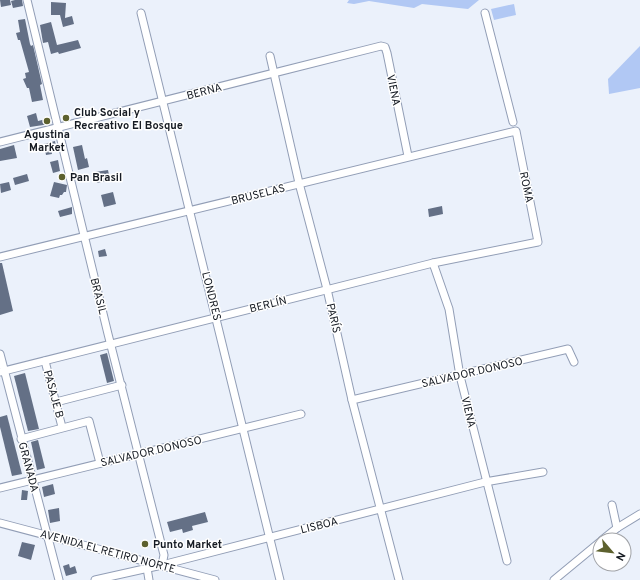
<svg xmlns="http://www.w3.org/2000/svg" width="640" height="580" viewBox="0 0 640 580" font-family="Overpass,sans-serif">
<rect width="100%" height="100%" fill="#ebf1fb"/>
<g fill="#b1c8f4">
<path d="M349 0H479L468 9 422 4 414 8 369 1 354 4 347 3Z"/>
<path d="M514 4 516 15 494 20 491 9Z"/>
<path d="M640 46V88L609 94 608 79Z"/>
</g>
<g fill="#647086">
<path d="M0 0H10L11 5 1 7Z"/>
<path d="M15 0H22L23 6 13 8 11 1Z"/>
<path d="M51 2 66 3 65 18 72 16 74 24 63 27 60 15H51Z"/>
<path d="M25 19 30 44 31 46 33 45 42 84 40 85 43 100 32 102 29 88H27L23 79 26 78 25 73 29 72 20 40H18L16 33 20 32 18 20Z"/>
<path d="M51 22 57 45 78 40 81 48 59 54 58 52 51 54 48 42 43 43 40 25Z"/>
<path d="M36 113 38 121 50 118V124L30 127 27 116Z"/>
<path d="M55 141 56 148 51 149 52 154 46 155 44 144Z"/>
<path d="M14 145 17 158 0 161V149Z"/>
<path d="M82 145 85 159 87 158 89 167 78 170 73 147Z"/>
<path d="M58 160 60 171 53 173 50 162Z"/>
<path d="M108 170 110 180 97 183 95 172Z"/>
<path d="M27 174 29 181 15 185 13 178Z"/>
<path d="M9 182 11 190 1 193 0 184Z"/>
<path d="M54 182 67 185 66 192H64L62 195H60L59 198 50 196Z"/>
<path d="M113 192 116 204 104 207 101 195Z"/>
<path d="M442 206 443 214 429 217 428 209Z"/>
<path d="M72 207V214L60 217 58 211Z"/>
<path d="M105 249 107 256 99 257 98 251Z"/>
<path d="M0 263H2L13 311 0 315Z"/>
<path d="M107 353 114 381 107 383 100 355Z"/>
<path d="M25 373 39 429 28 431 14 376Z"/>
<path d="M7 415 22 474 12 476 0 427V417Z"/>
<path d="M38 440 45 468 37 470 31 442Z"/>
<path d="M53 484 55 494 44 497 42 487Z"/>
<path d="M22 490 28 491 27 500H21Z"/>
<path d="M59 508 60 521 50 523 48 510Z"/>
<path d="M205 512 208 522 192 526 193 530 183 533 182 529 170 532 167 522Z"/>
<path d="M22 542 35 545 31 560 18 556Z"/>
<path d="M69 564 70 568 75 566 77 573 66 576 63 566Z"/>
</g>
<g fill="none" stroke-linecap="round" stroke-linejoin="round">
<defs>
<g id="minor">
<path d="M27 0 108 334 164 555 162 565"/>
<path d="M141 13 280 580"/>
<path d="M485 13 513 122"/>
<path d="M270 56 299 183 327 289 352 400 399 580"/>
<path d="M0 142 381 46 385 47 387 53 408 156"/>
<path d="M0 257 516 131 538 242 433 263 0 372"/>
<path d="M433 263 449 309 460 376 507 561"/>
<path d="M0 354 59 580"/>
<path d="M45 361 62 427"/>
<path d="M352 400 568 349 574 362"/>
<path d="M56 402 122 385"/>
<path d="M21 439 89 421 100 463"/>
<path d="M0 488 301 414"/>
<path d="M612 505 617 528"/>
<path d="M0 523 215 580"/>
<path d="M602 540 617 528 640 514"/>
<path d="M147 568 149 580"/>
<path d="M95 580 162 565 485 482 543 472"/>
<path d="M554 580 600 542"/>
</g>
</defs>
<use href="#minor" stroke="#929eb6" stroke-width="9"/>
<use href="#minor" stroke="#fff" stroke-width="7"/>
</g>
<g fill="#5d612e" stroke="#fff" stroke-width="1.5">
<circle cx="66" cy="118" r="4"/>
<circle cx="47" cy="121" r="4"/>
<circle cx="62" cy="177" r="4"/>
<circle cx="145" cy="544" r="4"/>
</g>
<g text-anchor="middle" stroke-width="3" stroke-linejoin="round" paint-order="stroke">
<g font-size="11" fill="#151a22" stroke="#fff">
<text transform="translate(394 90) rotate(79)" y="4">VIENA</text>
<text transform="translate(204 91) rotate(-15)" y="4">BERNA</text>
<text transform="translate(527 187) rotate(78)" y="4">ROMA</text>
<text transform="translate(258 194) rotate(-14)" y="4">BRUSELAS</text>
<text transform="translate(99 296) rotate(76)" y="4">BRASIL</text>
<text transform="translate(212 296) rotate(76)" y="4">LONDRES</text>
<text transform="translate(268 304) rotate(-14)" y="4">BERLÍN</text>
<text transform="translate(334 318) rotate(77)" y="4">PARÍS</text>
<text transform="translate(472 372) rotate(-13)" y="4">SALVADOR DONOSO</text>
<text transform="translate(54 394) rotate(75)" y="4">PASAJE B</text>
<text transform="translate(469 412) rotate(77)" y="4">VIENA</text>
<text transform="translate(151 451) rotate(-13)" y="4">SALVADOR DONOSO</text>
<text transform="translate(29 467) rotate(75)" y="4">GRANADA</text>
<text transform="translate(319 525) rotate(-14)" y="4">LISBOA</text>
<text transform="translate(108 551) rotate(15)" y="4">AVENIDA EL RETIRO NORTE</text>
</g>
<g font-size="11" font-weight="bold" fill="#151a22" stroke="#fff" text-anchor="start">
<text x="74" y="116">Club Social y<tspan x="74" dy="13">Recreativo El Bosque</tspan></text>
<text x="47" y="138" text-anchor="middle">Agustina<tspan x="47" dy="13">Market</tspan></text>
<text x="70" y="181">Pan Brasil</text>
<text x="153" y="548">Punto Market</text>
</g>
</g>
<g transform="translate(612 552) rotate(118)"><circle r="19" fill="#ffffff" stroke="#a1a3a7"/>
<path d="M0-3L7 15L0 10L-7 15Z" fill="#5d612e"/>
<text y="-6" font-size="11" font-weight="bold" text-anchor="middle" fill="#151a22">N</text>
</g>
</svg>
